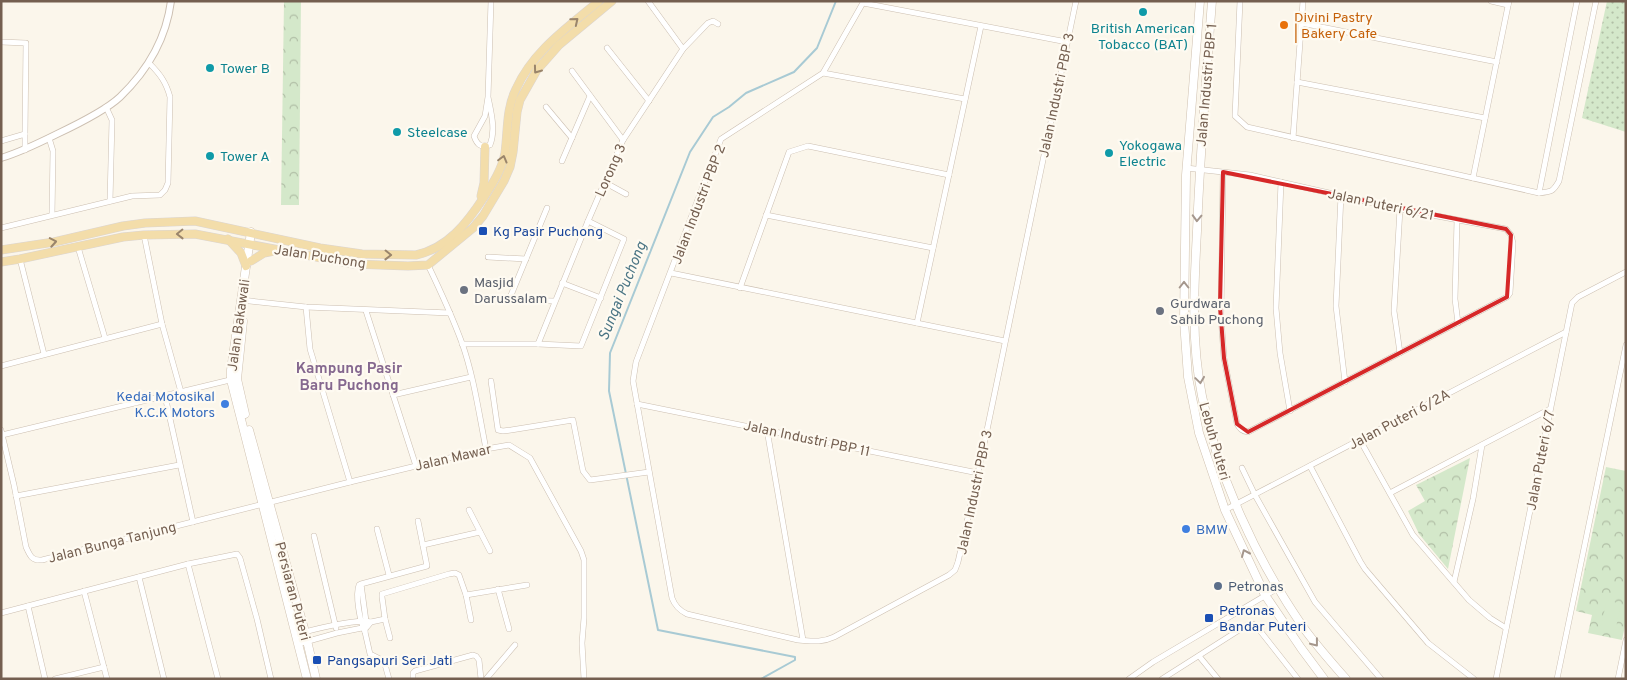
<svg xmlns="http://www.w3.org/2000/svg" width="1627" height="680" viewBox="0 0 1627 680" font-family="Overpass,sans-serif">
<defs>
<pattern id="grass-dots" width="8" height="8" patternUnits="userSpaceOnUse" patternTransform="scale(1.25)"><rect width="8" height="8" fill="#d4e8ca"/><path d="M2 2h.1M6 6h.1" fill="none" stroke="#b1bfa6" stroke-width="1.8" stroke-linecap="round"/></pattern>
<pattern id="forest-crowns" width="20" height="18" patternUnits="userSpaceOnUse" patternTransform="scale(1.25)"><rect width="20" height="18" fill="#d4e8ca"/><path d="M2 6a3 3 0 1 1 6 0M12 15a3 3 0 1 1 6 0" fill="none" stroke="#b1bfa6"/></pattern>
</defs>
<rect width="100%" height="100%" fill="#fbf6eb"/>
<path fill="url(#grass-dots)" d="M1607 1H1626V132L1582 118Z"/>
<g fill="url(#forest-crowns)">
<path d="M284 1H301L299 205H281Z"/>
<path d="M1470 458 1448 569 1419 534 1408 511 1425 501 1416 485Z"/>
<path d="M1606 467 1626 471V621L1622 640 1588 633 1592 615 1576 611Z"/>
</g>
<path fill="#d4e8ca" d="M1607 600 1621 604 1615 632 1600 629Z"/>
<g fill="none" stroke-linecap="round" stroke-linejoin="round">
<path stroke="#a8cad4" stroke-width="2" d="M761 679 795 660V657L658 630 609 391 610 353 690 152 713 117 729 107 746 93 794 72 817 48 836 1"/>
<defs>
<g id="minor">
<path d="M648 1 683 49"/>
<path d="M864 1 823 73 721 139 636 362 633 381 672 598C675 606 679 610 687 614L798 640C812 641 821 643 834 637L949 575 955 570 958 562 981 459 1076 1"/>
<path d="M1240 1 1235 116 1247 127 1539 193C1551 192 1553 192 1559 181L1596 1"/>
<path d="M1491 1 1508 5"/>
<path d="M863 3 1067 42"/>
<path d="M1301 23 1497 62"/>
<path d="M1 42 26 43 25 134"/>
<path d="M607 48 649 101"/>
<path d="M572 71 623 140"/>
<path d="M823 73 965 99"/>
<path d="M1297 82 1485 118"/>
<path d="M488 97C491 112 496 130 490 145 481 148 477 145 474 136L485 116 488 97 491 1"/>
<path d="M106 107 112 120 110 201"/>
<path d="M546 107 572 138"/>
<path d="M49 138 53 151 52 215"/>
<path d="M1293 138 1303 1"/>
<path d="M1 141 25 134V150"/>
<path d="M562 161 590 96"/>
<path d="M1186 168 1250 175 1400 209 1506 229 1511 235 1513 243 1510 293 1507 297 1248 432C1242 431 1240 429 1237 424L1224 358 1221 316 1223 172"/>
<path d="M1473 178 1509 1"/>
<path d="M604 182 626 194"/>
<path d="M1281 182 1276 308 1280 353 1290 411"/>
<path d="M1539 193 1577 1"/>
<path d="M1341 195 1336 306 1345 382"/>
<path d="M1400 209 1394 311 1400 353"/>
<path d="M766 215 933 248"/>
<path d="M1457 220 1455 299 1458 323"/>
<path d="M1 228 132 196 160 195 165 190 168 183 170 97C166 82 160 74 149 63"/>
<path d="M144 235 162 324 181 392"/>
<path d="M78 247 105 338"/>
<path d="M488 257 526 259"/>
<path d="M20 259 44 354"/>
<path d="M428 265C440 290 452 316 462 343 474 377 479 414 486 449"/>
<path d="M671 273 1005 341"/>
<path d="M562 283 601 298"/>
<path d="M740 288 789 152 808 146 949 175"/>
<path d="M484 299 554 301"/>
<path d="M241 300 306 307 450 313"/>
<path d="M509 300 547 208"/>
<path d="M306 307 310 349 350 482"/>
<path d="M366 311 416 466"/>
<path d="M917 323 981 26"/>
<path d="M462 344H538L581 346 624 239 588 221"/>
<path d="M538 344 588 221 623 140 683 49 708 23 713 21 718 24"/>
<path d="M1 366 162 324"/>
<path d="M491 381 498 430 503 431 511 430 573 420 583 471 590 480 649 472"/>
<path d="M393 395 471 377"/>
<path d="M165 396 193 522"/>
<path d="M637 404 978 473"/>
<path d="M1 430 14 485 26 547C30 556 32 561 42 560L350 482 486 449 509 445 530 458 581 551 584 560V618L582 643 584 679"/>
<path d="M767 430 803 640"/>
<path d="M2 435 234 379"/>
<path d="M1360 440 1413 535 1469 600 1490 618 1506 628"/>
<path d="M1310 466 1360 561 1365 569 1428 643 1474 679"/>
<path d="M1242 468 1255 495 1315 602 1381 679"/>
<path d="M1390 493 1550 409"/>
<path d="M16 496 179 465"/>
<path d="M469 510 490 551"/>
<path d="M1225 510 1566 332"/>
<path d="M377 529 389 575"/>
<path d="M314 536 336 628"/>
<path d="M423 545 480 532"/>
<path d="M188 564 218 679"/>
<path d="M139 577 164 679"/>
<path d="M1454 582 1473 499 1482 445"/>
<path d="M361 584 366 621 365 632C360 622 355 595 359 585L361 584 427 566 418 521"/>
<path d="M498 589 509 629"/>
<path d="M84 591 107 679"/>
<path d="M466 595 527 585"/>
<path d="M28 606 45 679"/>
<path d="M1 613 188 564 237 554 240 558 257 619 271 679"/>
<path d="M371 622 385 619"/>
<path d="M365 632 370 654 384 661 389 679"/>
<path d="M295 635C310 630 358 618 371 622L367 627 337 633 298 644"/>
<path d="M390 638 385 619 382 597V594L449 574 455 573 459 575 466 595 471 620"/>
<path d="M1199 656 1218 679"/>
<path d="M55 679 104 667"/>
<path d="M413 679V673L415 671 473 655 476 656 479 660 481 679"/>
<path d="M486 679 515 645"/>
<path d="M1129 679 1153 662 1278 588"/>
<path d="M1162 679 1247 625 1253 624 1257 627 1298 679"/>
<path d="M1496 679 1572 303 1578 297 1626 272"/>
<path d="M1557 679 1626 345"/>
<path d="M1618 679 1626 640"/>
</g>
<path id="tertiary" d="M1 158C21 152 39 143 57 134 76 125 105 111 120 97 148 70 166 40 171 1"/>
<g id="secondary">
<path d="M1200 1 1186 175 1184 321 1188 377 1199 433 1225 510 1265 595 1301 648 1324 679"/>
<path d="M1212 1C1206 78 1200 154 1197 231 1194 286 1191 342 1202 396 1218 477 1256 559 1303 627 1316 645 1331 662 1346 679"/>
<path d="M251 232 231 370V380L307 679"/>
<path d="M243 321 237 379 245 414"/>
<path d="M249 430 305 632 316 679"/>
</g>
<g id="primary">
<path d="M481 196 484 183 485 147"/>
<path d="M228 239 241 253 246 266"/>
<path d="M1 250 54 242 123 226 145 223 195 221 320 248 362 254 416 255C448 248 467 223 484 197 493 183 502 169 505 153 508 131 506 109 516 89 533 51 568 27 599 1"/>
<path d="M251 261 264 253 274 251"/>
<path d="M1 262 20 259 123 237 144 235 195 234 353 264 408 266 428 265 473 228 483 216 504 181 510 167 513 152 517 112 520 100 537 70 559 45 612 1"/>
</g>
</defs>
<use href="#minor" stroke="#ccbfb1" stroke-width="6"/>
<use href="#tertiary" stroke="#ccbfb1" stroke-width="8"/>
<use href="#secondary" stroke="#cfc0af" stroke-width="9"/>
<use href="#primary" stroke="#dbd5d2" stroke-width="9"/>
<use href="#minor" stroke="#fff" stroke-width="5"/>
<use href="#tertiary" stroke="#fff" stroke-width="6"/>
<use href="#secondary" stroke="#fff" stroke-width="8"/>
<use href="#primary" stroke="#f3ddaa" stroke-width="8"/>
</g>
<defs><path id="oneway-chevron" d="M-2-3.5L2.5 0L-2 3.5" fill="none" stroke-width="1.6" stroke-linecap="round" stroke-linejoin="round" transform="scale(1.25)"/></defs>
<g stroke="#9a856b">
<use href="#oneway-chevron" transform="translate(575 21) rotate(-39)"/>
<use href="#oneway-chevron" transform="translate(537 70) rotate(126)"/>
<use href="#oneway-chevron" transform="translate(503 159) rotate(-75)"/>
<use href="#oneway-chevron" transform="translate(180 234) rotate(179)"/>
<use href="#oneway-chevron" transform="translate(53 242) rotate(-10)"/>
<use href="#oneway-chevron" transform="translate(388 255) rotate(1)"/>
</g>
<g stroke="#a5978d">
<use href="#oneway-chevron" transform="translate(1197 218) rotate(92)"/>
<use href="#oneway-chevron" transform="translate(1184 285) rotate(-90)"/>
<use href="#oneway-chevron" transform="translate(1200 380) rotate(82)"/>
<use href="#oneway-chevron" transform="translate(1245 553) rotate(-114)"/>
<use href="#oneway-chevron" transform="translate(1315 643) rotate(52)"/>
</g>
<path fill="none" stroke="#d62828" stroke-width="4" stroke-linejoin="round" d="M1223 172 1506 229 1511 235 1507 297 1248 432 1237 424 1224 358 1220 306Z"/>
<g fill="#0f9aa8" stroke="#fefaf1" stroke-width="2">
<circle cx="1143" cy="12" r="5"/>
<circle cx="210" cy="68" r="5"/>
<circle cx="397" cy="132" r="5"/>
<circle cx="1109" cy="153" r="5"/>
<circle cx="210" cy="156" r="5"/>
</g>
<circle fill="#e8710a" stroke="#fefaf1" stroke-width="2" cx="1284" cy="25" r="5"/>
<g fill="#1a4fb4" stroke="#fefaf1" stroke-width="2">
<rect x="478" y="226" width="10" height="10" rx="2.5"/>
<rect x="1204" y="613" width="10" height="10" rx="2.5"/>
<rect x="312" y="655" width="10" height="10" rx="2.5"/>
</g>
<g fill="#6b7280" stroke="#fefaf1" stroke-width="2">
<circle cx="464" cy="290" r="5"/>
<circle cx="1160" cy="311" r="5"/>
</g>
<g fill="#3f7fe0" stroke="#fefaf1" stroke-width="2">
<circle cx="225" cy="404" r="5"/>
<circle cx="1186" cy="529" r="5"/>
</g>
<circle fill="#5c6f8a" stroke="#fefaf1" stroke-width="2" cx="1218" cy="586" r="5"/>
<g text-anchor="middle" stroke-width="4.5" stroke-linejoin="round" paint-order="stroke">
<g font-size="14" fill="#c56008" stroke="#fefaf1" text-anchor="start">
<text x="1294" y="22">Divini Pastry<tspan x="1294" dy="16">| Bakery Cafe</tspan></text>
</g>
<g font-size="14" fill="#0d838f" stroke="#fefaf1" text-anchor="start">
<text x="1143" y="33" text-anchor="middle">British American<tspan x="1143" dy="16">Tobacco (BAT)</tspan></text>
<text x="220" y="73">Tower B</text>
<text x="407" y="137">Steelcase</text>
<text x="1119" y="150">Yokogawa<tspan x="1119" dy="16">Electric</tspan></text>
<text x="220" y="161">Tower A</text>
</g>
<g font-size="14" fill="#745f50" stroke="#fefaf1">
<text transform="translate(1206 85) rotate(-85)" y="5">Jalan Industri PBP 1</text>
<text transform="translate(1056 95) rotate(-78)" y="5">Jalan Industri PBP 3</text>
<text transform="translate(610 170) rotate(-66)" y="5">Lorong 3</text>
<text transform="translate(698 204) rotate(-69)" y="5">Jalan Industri PBP 2</text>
<text transform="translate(1381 204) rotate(12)" y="5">Jalan Puteri 6/21</text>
<text transform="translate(320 256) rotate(9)" y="5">Jalan Puchong</text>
<text transform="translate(238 325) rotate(-82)" y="5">Jalan Bakawali</text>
<text transform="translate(1399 419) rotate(-28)" y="5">Jalan Puteri 6/2A</text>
<text transform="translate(807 438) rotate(12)" y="5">Jalan Industri PBP 11</text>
<text transform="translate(1215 441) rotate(74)" y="5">Lebuh Puteri</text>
<text transform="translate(453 457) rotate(-13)" y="5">Jalan Mawar</text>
<text transform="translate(1540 460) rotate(-79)" y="5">Jalan Puteri 6/7</text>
<text transform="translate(974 492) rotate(-78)" y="5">Jalan Industri PBP 3</text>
<text transform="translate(112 542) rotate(-14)" y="5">Jalan Bunga Tanjung</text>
<text transform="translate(293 591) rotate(75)" y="5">Persiaran Puteri</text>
</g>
<g font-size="14" fill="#164399" stroke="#fefaf1" text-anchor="start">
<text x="493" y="236">Kg Pasir Puchong</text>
<text x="1219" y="615">Petronas<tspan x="1219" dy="16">Bandar Puteri</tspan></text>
<text x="327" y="665">Pangsapuri Seri Jati</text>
</g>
<g font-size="14" fill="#5b616d" stroke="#fefaf1" text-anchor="start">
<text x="474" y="287">Masjid<tspan x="474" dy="16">Darussalam</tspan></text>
<text x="1170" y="308">Gurdwara<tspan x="1170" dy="16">Sahib Puchong</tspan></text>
</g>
<g font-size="14" fill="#366cbe" stroke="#fefaf1" text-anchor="end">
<text x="215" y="401">Kedai Motosikal<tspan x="215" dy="16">K.C.K Motors</tspan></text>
<text x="1196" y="534" text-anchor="start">BMW</text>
</g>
<g font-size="14" fill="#4e5e75" stroke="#fefaf1" text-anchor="start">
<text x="1228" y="591">Petronas</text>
</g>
<g font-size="15" font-style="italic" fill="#4c7685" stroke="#fefaf1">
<text transform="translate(622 291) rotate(-68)" y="5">Sungai Puchong</text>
</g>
<g font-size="15" font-weight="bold" fill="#85688f" stroke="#fefaf1">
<text x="349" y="373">Kampung Pasir<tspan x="349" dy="17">Baru Puchong</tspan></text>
</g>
</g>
<rect width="1627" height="680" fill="none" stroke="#745f50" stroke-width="5"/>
</svg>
